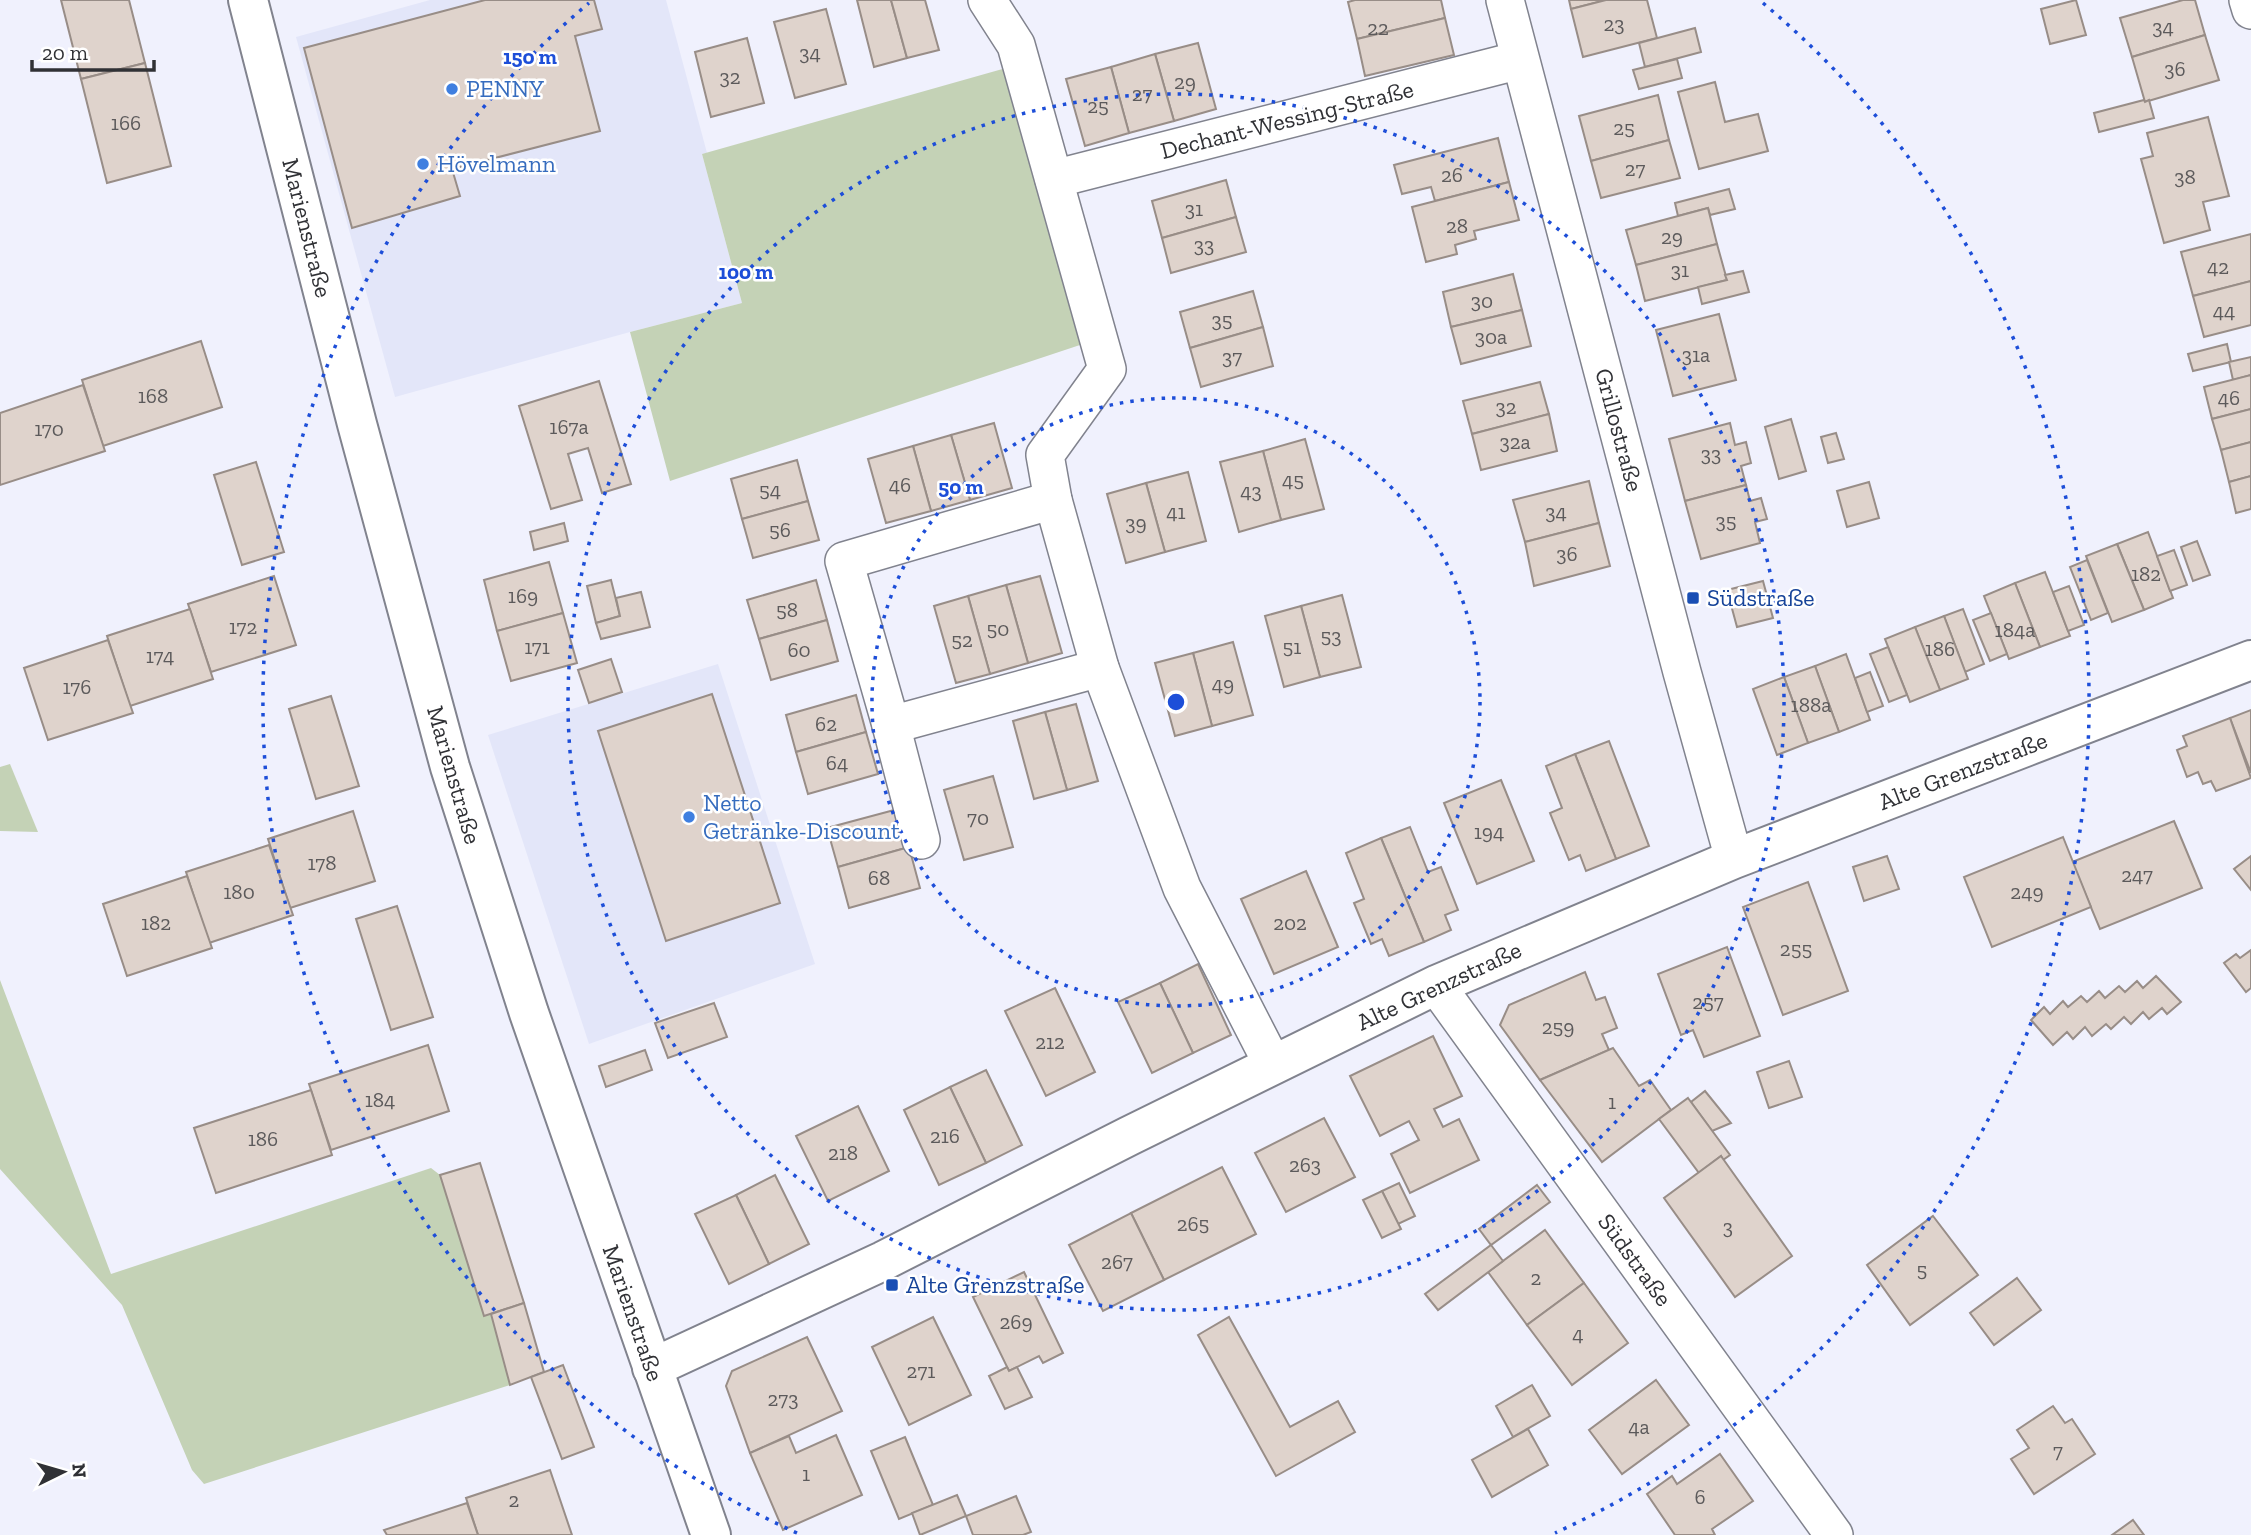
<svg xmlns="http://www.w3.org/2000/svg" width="2251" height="1535" viewBox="0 0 2251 1535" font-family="'Zilla Slab',serif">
<rect width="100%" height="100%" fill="#f0f1fd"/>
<g fill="#e3e6f9">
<path d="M430 0H666L707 153 702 154 742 303 630 332 395 397 296 37Z"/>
<path d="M718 664 815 964 589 1044 488 735Z"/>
</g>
<g fill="#c4d2b6">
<path d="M1006 68 1083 344 670 481 630 332 742 303 702 154Z"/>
<path d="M10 764 38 832 0 831V767Z"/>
<path d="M0 980 111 1274 431 1168 440 1175 484 1316 491 1314 510 1385 204 1484 192 1470 122 1305 0 1169Z"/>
</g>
<g fill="#dfd3cc" stroke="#988d87" stroke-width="2">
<path d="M61 0H129L145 63 81 79Z"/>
<path d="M485 0H594L602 29 575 36 600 131 452 169 460 196 352 228 304 48Z"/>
<path d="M857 0H891L907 58 874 67Z"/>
<path d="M891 0H925L939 50 907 58Z"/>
<path d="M1355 0H1441L1445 18 1357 39 1348 2Z"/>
<path d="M1569 0H1606L1571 9Z"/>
<path d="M1606 0H1647L1657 38 1583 57 1571 9Z"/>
<path d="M2076 0 2086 35 2050 44 2041 9Z"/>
<path d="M2183 0H2195L2205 35 2132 57 2120 18Z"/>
<path d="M826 9 846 84 795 98 774 22Z"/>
<path d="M1445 18 1454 55 1365 76 1357 39Z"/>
<path d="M1695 28 1701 52 1645 67 1639 43Z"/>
<path d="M2205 35 2219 80 2145 102 2132 57Z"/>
<path d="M747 38 764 103 711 117 695 52Z"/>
<path d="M1198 43 1216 109 1174 121 1155 54Z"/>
<path d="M1155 54 1174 121 1129 133 1111 67Z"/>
<path d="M1677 59 1682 78 1639 89 1633 70Z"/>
<path d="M145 63 171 166 107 183 81 79Z"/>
<path d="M1111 67 1129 133 1085 146 1066 79Z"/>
<path d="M1715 82 1725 122 1758 114 1768 151 1699 169 1678 92Z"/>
<path d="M1658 95 1669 140 1591 161 1579 116Z"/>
<path d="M2144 100 2145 102 2149 100 2154 118 2099 132 2094 113Z"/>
<path d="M2208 117 2229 196 2203 202 2210 230 2164 243 2141 159 2153 156 2147 133Z"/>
<path d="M1498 138 1509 182 1435 201 1431 187 1402 194 1394 165Z"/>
<path d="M1669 140 1680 178 1601 198 1591 161Z"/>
<path d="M1226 180 1236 217 1162 238 1152 201Z"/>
<path d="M1509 182 1519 220 1474 231 1476 239 1455 245 1457 254 1426 262 1412 207Z"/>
<path d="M1729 189 1735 209 1710 215 1708 208 1678 216 1675 203Z"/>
<path d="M1708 208 1717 244 1636 265 1626 230Z"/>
<path d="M1236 217 1246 252 1171 273 1162 238Z"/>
<path d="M2251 234V281L2193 296 2181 252Z"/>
<path d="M1717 244 1727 280 1645 301 1636 265Z"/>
<path d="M1743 271 1749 292 1702 304 1698 287 1727 280 1725 275Z"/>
<path d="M1513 274 1522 310 1451 327 1443 292Z"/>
<path d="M2251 281V325L2204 337 2193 296Z"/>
<path d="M1253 291 1263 327 1190 348 1180 312Z"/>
<path d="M1522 310 1531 346 1461 364 1451 327Z"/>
<path d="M1719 314 1736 380 1673 396 1656 330Z"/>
<path d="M1263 327 1273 366 1201 387 1190 348Z"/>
<path d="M201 341 222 407 103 446 82 380Z"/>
<path d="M2227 344 2231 362 2193 371 2188 354Z"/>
<path d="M2251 357V375L2233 380 2229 362Z"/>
<path d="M2251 375V409L2212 419 2204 387Z"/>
<path d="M599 381 631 484 602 493 588 448 568 454 582 500 551 509 519 406Z"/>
<path d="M1540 382 1549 414 1472 434 1463 401Z"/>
<path d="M83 385 105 451 0 485V413Z"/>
<path d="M2251 409V442L2221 450 2212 419Z"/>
<path d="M1549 414 1557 451 1481 470 1472 434Z"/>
<path d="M1791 419 1806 471 1779 479 1765 427Z"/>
<path d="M994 423 1012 488 970 500 951 435Z"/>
<path d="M1730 423 1735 445 1746 442 1751 463 1741 466 1746 485 1685 501 1669 439Z"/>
<path d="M1836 433 1844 459 1828 463 1821 437Z"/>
<path d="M951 435 970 500 931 511 913 446Z"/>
<path d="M1305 439 1324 509 1281 520 1263 451Z"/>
<path d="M2251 442V476L2229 482 2221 450Z"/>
<path d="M913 446 931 511 886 523 868 459Z"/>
<path d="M1263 451 1281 520 1239 532 1220 462Z"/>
<path d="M797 460 808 501 742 519 731 479Z"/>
<path d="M256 462 284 552 242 565 214 475Z"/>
<path d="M1188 472 1206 541 1165 552 1146 483Z"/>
<path d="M2251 476V509L2236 513 2229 482Z"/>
<path d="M1589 481 1599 523 1525 542 1513 500Z"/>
<path d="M1869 482 1879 518 1847 527 1837 491Z"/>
<path d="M1146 483 1165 552 1126 563 1107 494Z"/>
<path d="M1746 485 1750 501 1761 498 1767 519 1755 522 1760 543 1701 559 1685 501Z"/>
<path d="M808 501 819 540 753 558 742 519Z"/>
<path d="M564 523 568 541 534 550 530 532Z"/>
<path d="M1599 523 1610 566 1534 586 1525 542Z"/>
<path d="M2148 532 2173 598 2144 610 2117 544Z"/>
<path d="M2197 541 2210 575 2193 581 2181 547Z"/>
<path d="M2117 544 2144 610 2112 622 2086 556Z"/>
<path d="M2174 550 2187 585 2170 591 2157 556Z"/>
<path d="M2087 560 2108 613 2091 620 2070 567Z"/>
<path d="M549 562 563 613 497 631 484 580Z"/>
<path d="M2045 572 2070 636 2040 647 2015 583Z"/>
<path d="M274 576 296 645 211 672 188 604Z"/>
<path d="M1040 576 1062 653 1028 663 1006 585Z"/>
<path d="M611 580 620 616 596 623 587 586Z"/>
<path d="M816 580 827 620 759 639 747 600Z"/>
<path d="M1763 581 1773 618 1737 627 1727 590Z"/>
<path d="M2015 583 2040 647 2009 659 1984 596Z"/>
<path d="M1006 585 1028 663 990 674 968 596Z"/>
<path d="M2069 586 2084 625 2068 631 2053 592Z"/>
<path d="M641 592 650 627 601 639 596 623 620 616 616 598Z"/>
<path d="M1342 595 1361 667 1320 677 1301 606Z"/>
<path d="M968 596 990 674 956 683 934 606Z"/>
<path d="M1301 606 1320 677 1284 687 1265 616Z"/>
<path d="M190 609 213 679 130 706 107 636Z"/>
<path d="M1963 609 1984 664 1965 672 1944 616Z"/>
<path d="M563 613 577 663 511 681 497 631Z"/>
<path d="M1991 613 2007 654 1990 661 1973 620Z"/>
<path d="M1944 616 1968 679 1940 690 1915 627Z"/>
<path d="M827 620 838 661 771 680 759 639Z"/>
<path d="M1915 627 1940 690 1910 702 1885 639Z"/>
<path d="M108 640 133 713 48 740 24 668Z"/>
<path d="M1233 642 1253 715 1212 726 1193 653Z"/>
<path d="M1888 647 1907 695 1889 702 1870 654Z"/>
<path d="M1193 653 1212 726 1175 736 1155 663Z"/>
<path d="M1846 654 1870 720 1839 732 1815 666Z"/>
<path d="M611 659 622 692 589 703 578 670Z"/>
<path d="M1815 666 1839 732 1808 743 1784 677Z"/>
<path d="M1870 672 1883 706 1867 712 1855 678Z"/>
<path d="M1784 677 1808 743 1777 755 1753 689Z"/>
<path d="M712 694 780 903 666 941 598 731Z"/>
<path d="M856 695 866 732 796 752 786 715Z"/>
<path d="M331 696 359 786 316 799 289 709Z"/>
<path d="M1076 704 1098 781 1067 790 1045 712Z"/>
<path d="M2251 710V773L2230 718Z"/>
<path d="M1045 712 1067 790 1034 799 1013 721Z"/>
<path d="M2230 718 2251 778 2216 791 2211 781 2203 784 2198 772 2187 777 2177 750 2187 746 2183 736Z"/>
<path d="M866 732 878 774 808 794 796 752Z"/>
<path d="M1609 741 1649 846 1616 859 1575 754Z"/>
<path d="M1575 754 1616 859 1586 871 1580 855 1569 860 1550 813 1562 808 1546 766Z"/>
<path d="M993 776 1013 847 964 860 944 790Z"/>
<path d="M1501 780 1534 861 1477 884 1444 803Z"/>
<path d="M898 809 909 847 838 867 827 828Z"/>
<path d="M353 811 375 881 290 908 268 839Z"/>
<path d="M2174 821 2202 888 2100 929 2072 862Z"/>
<path d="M1410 827 1428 872 1441 867 1458 910 1445 915 1451 930 1424 942 1381 838Z"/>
<path d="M2063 837 2091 907 1992 947 1964 877Z"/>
<path d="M1381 838 1424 942 1389 956 1382 939 1371 944 1354 903 1364 899 1346 853Z"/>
<path d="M269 845 293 915 209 943 186 872Z"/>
<path d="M909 847 920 888 849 908 838 867Z"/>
<path d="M1887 856 1899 889 1864 901 1853 867Z"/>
<path d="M2251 856V890L2234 869Z"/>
<path d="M1306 871 1338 947 1274 974 1241 899Z"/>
<path d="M187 876 212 948 127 976 103 904Z"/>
<path d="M1808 882 1848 991 1783 1015 1743 907Z"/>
<path d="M397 906 433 1017 391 1030 356 919Z"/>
<path d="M1727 947 1760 1036 1704 1057 1693 1030 1681 1035 1658 974Z"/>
<path d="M2251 950V988L2246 992 2224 963 2236 954 2240 958Z"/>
<path d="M1198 964 1231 1035 1193 1053 1160 983Z"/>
<path d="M1585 972 1596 1000 1605 997 1617 1028 1602 1034 1609 1050 1540 1080 1500 1025 1509 1005Z"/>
<path d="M2156 976 2181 1002 2167 1014 2162 1008 2149 1019 2143 1012 2131 1024 2124 1017 2111 1029 2106 1024 2092 1036 2085 1027 2073 1039 2067 1032 2053 1045 2031 1020 2044 1007 2050 1014 2063 1001 2068 1007 2081 996 2087 1002 2099 991 2105 998 2119 986 2125 992 2137 981 2143 988Z"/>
<path d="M1160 983 1193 1053 1152 1073 1118 1002Z"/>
<path d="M1055 988 1095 1072 1046 1096 1005 1011Z"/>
<path d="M714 1003 727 1037 668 1058 655 1023Z"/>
<path d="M1433 1036 1462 1096 1434 1109 1443 1127 1459 1119 1479 1160 1410 1193 1391 1154 1419 1140 1409 1121 1380 1136 1350 1076Z"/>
<path d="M428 1045 449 1111 331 1150 309 1084Z"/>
<path d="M1613 1048 1639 1086 1650 1080 1671 1110 1602 1162 1540 1080Z"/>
<path d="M645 1050 652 1070 606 1087 599 1066Z"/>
<path d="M1789 1061 1802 1097 1769 1108 1757 1072Z"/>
<path d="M986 1070 1022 1145 986 1163 950 1087Z"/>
<path d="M950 1087 986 1163 939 1185 904 1110Z"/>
<path d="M311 1090 332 1155 216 1193 194 1128Z"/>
<path d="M1705 1091 1731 1123 1712 1131 1691 1102Z"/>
<path d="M1688 1098 1730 1155 1723 1160 1721 1156 1699 1173 1659 1119Z"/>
<path d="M858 1106 889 1171 828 1201 796 1136Z"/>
<path d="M1324 1118 1355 1177 1286 1212 1255 1153Z"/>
<path d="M1721 1156 1792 1256 1735 1297 1664 1198Z"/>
<path d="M480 1163 524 1303 484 1316 440 1175Z"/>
<path d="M1222 1167 1256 1234 1164 1280 1131 1213Z"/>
<path d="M775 1175 809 1244 769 1264 736 1195Z"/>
<path d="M1399 1183 1415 1216 1398 1224 1382 1191Z"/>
<path d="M1537 1185 1550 1202 1491 1245 1479 1229Z"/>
<path d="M1382 1191 1401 1229 1382 1238 1363 1200Z"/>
<path d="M736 1195 769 1264 729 1284 695 1214Z"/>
<path d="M1131 1213 1164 1280 1103 1311 1069 1245Z"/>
<path d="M1933 1216 1978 1275 1910 1325 1867 1265Z"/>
<path d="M1545 1230 1584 1283 1527 1325 1488 1272Z"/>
<path d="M1491 1245 1503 1261 1438 1310 1425 1294Z"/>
<path d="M1024 1272 1063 1353 1043 1363 1039 1356 1009 1371 973 1297Z"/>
<path d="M2017 1278 2041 1310 1994 1345 1970 1313Z"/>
<path d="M1584 1283 1628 1343 1572 1385 1527 1325Z"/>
<path d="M524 1303 544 1372 510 1385 491 1314Z"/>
<path d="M933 1317 971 1395 909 1425 872 1347Z"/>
<path d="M1229 1317 1290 1427 1338 1401 1355 1432 1276 1476 1198 1335Z"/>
<path d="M807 1337 842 1411 750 1453 726 1386 732 1371Z"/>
<path d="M563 1365 594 1447 562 1459 531 1377Z"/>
<path d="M1007 1367 1009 1371 1017 1367 1032 1397 1005 1409 989 1376Z"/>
<path d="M1656 1380 1689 1425 1622 1474 1589 1430Z"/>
<path d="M1532 1385 1550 1416 1513 1437 1496 1406Z"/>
<path d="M2053 1406 2065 1423 2072 1419 2095 1454 2034 1494 2011 1459 2029 1448 2017 1430Z"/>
<path d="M1528 1429 1548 1465 1492 1497 1472 1460Z"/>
<path d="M836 1435 862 1495 783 1530 750 1453 789 1436 796 1453Z"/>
<path d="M905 1437 933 1505 899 1519 871 1451Z"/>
<path d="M1720 1454 1753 1501 1712 1529 1715 1535H1675L1647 1494 1672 1476 1677 1484Z"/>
<path d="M550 1470 572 1535H478L466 1498Z"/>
<path d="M957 1495 966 1516 920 1535 912 1513Z"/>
<path d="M1016 1496 1031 1532 1023 1535H973L966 1516Z"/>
<path d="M467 1503 478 1535H387L384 1530Z"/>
<path d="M2133 1520 2144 1535H2112Z"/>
</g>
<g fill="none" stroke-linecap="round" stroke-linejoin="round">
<defs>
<g id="minor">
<path d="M987 0 1016 45 1107 369 1045 455 1053 500 1100 668 1182 888 1273 1065"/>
<path d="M1505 0 1682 672 1734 859"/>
<path d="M2248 0 2251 10"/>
<path d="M1054 179 1520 60"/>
<path d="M1053 500 844 561 891 725 1100 668"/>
<path d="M891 725 921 840"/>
<path d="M1436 985 1834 1535"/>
</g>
<g id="tertiary">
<path d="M248 0 357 424 450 767 529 1013 711 1535"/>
<path d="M652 1368 883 1261 1129 1136 1436 985 1734 859 2251 660"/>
</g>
</defs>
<use href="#minor" stroke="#81838e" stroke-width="40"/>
<use href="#tertiary" stroke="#81838e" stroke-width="42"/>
<use href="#minor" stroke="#fff" stroke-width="37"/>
<use href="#tertiary" stroke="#fff" stroke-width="38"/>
</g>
<g fill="none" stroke="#1d4ed8" stroke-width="3.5" stroke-dasharray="3.5 7">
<circle cx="1176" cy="702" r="304"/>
<circle cx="1176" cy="702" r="608"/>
<path d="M797 1533A913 913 0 0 1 589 3M1763 3A913 913 0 0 1 1555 1533"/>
</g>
<g fill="#3f7fe0" stroke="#fff" stroke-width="2.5">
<circle cx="452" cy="89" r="7"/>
<circle cx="423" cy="164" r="7"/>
<circle cx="689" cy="817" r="7"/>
</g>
<g fill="#1a4fb4" stroke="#fff" stroke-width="2.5">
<rect x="1686" y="591" width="14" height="14" rx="3.5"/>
<rect x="885" y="1278" width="14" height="14" rx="3.5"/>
</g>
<g text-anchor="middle" stroke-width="5" stroke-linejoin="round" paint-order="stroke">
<g font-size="21" fill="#5c5a5b">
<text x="1614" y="31">23</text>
<text x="2163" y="34">34</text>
<text x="1378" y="35">22</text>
<text x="810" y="60">34</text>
<text x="2175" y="76">36</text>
<text x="730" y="84">32</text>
<text x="1185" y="89">29</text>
<text x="1142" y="101">27</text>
<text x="1098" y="113">25</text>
<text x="126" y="130">166</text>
<text x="1624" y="135">25</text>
<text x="1635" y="176">27</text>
<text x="1452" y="182">26</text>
<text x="2185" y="184">38</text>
<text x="1194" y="216">31</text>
<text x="1457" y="233">28</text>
<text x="1672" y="244">29</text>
<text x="1204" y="252">33</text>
<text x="2218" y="274">42</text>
<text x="1680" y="277">31</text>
<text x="1482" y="308">30</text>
<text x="2224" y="318">44</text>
<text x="1222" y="327">35</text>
<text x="1491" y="344">30a</text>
<text x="1696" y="362">31a</text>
<text x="1232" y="364">37</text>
<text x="153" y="403">168</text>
<text x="2229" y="405">46</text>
<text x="1506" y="414">32</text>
<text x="569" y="434">167a</text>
<text x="49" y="436">170</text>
<text x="1515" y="449">32a</text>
<text x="1711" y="461">33</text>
<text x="1293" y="487">45</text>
<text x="900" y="492">46</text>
<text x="770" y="497">54</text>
<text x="1251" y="498">43</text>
<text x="1176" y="519">41</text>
<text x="1556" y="519">34</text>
<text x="1726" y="528">35</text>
<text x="1136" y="530">39</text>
<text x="780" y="537">56</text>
<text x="1567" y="561">36</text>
<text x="2146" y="581">182</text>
<text x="523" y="603">169</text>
<text x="787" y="617">58</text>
<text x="243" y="634">172</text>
<text x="998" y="636">50</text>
<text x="2015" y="637">184a</text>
<text x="1331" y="643">53</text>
<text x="962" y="647">52</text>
<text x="537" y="654">171</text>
<text x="1292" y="654">51</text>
<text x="1940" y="656">186</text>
<text x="799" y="657">60</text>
<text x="160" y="663">174</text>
<text x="1223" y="691">49</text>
<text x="77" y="694">176</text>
<text x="1811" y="712">188a</text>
<text x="826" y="731">62</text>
<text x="837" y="770">64</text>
<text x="978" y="825">70</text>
<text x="1489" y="839">194</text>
<text x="322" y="870">178</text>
<text x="2137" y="882">247</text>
<text x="879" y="885">68</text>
<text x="239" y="899">180</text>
<text x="2027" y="899">249</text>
<text x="156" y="930">182</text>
<text x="1290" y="930">202</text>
<text x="1796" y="956">255</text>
<text x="1708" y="1009">257</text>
<text x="1558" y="1034">259</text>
<text x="1050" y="1049">212</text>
<text x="380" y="1107">184</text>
<text x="1612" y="1109">1</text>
<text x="945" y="1143">216</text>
<text x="263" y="1146">186</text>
<text x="843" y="1160">218</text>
<text x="1305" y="1172">263</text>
<text x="1193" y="1231">265</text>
<text x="1728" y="1234">3</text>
<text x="1117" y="1269">267</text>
<text x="1922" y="1277">5</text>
<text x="1536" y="1285">2</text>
<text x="1016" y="1329">269</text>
<text x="1578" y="1341">4</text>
<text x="921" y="1378">271</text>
<text x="783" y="1406">273</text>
<text x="1639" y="1434">4a</text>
<text x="2058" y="1458">7</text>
<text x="806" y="1481">1</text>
<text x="1700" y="1504">6</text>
<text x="514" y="1507">2</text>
</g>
<g font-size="24" fill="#366cbe" stroke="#fff" text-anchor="start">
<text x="466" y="97">PENNY</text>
<text x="437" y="172">Hövelmann</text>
<text x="703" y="811">Netto<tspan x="703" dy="28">Getränke-Discount</tspan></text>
</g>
<g font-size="24" fill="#303135" stroke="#fff">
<text transform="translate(1287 120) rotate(-14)" y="8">Dechant-Wessing-Straße</text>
<text transform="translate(307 228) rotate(76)" y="8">Marienstraße</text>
<text transform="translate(1619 430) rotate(75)" y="8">Grillostraße</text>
<text transform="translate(1963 771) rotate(-21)" y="8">Alte Grenzstraße</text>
<text transform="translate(454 775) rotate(74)" y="8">Marienstraße</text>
<text transform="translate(1439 986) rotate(-25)" y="8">Alte Grenzstraße</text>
<text transform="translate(1635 1260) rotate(54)" y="8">Südstraße</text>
<text transform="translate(633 1313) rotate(71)" y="8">Marienstraße</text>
</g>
<g font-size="24" fill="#164399" stroke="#fff" text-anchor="start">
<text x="1707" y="606">Südstraße</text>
<text x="906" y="1293">Alte Grenzstraße</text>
</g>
</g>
<circle cx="1176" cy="702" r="10" fill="#1d4ed8" stroke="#fff" stroke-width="3.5"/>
<g font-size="21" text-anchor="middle" font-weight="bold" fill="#1d4ed8" stroke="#fff" stroke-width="5" stroke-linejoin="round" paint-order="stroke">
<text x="530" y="64">150 m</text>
<text x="746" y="279">100 m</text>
<text x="961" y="494">50 m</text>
</g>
<g transform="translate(63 1472) rotate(85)" stroke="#ffffff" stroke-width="5" paint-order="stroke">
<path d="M0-5L12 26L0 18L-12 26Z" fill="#303135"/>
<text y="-10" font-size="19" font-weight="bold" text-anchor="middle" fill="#303135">N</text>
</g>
<path d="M32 60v10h122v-10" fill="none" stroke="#303135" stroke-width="3.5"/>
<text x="42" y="60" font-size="21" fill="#303135" stroke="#ffffff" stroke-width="5" paint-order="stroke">20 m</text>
</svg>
